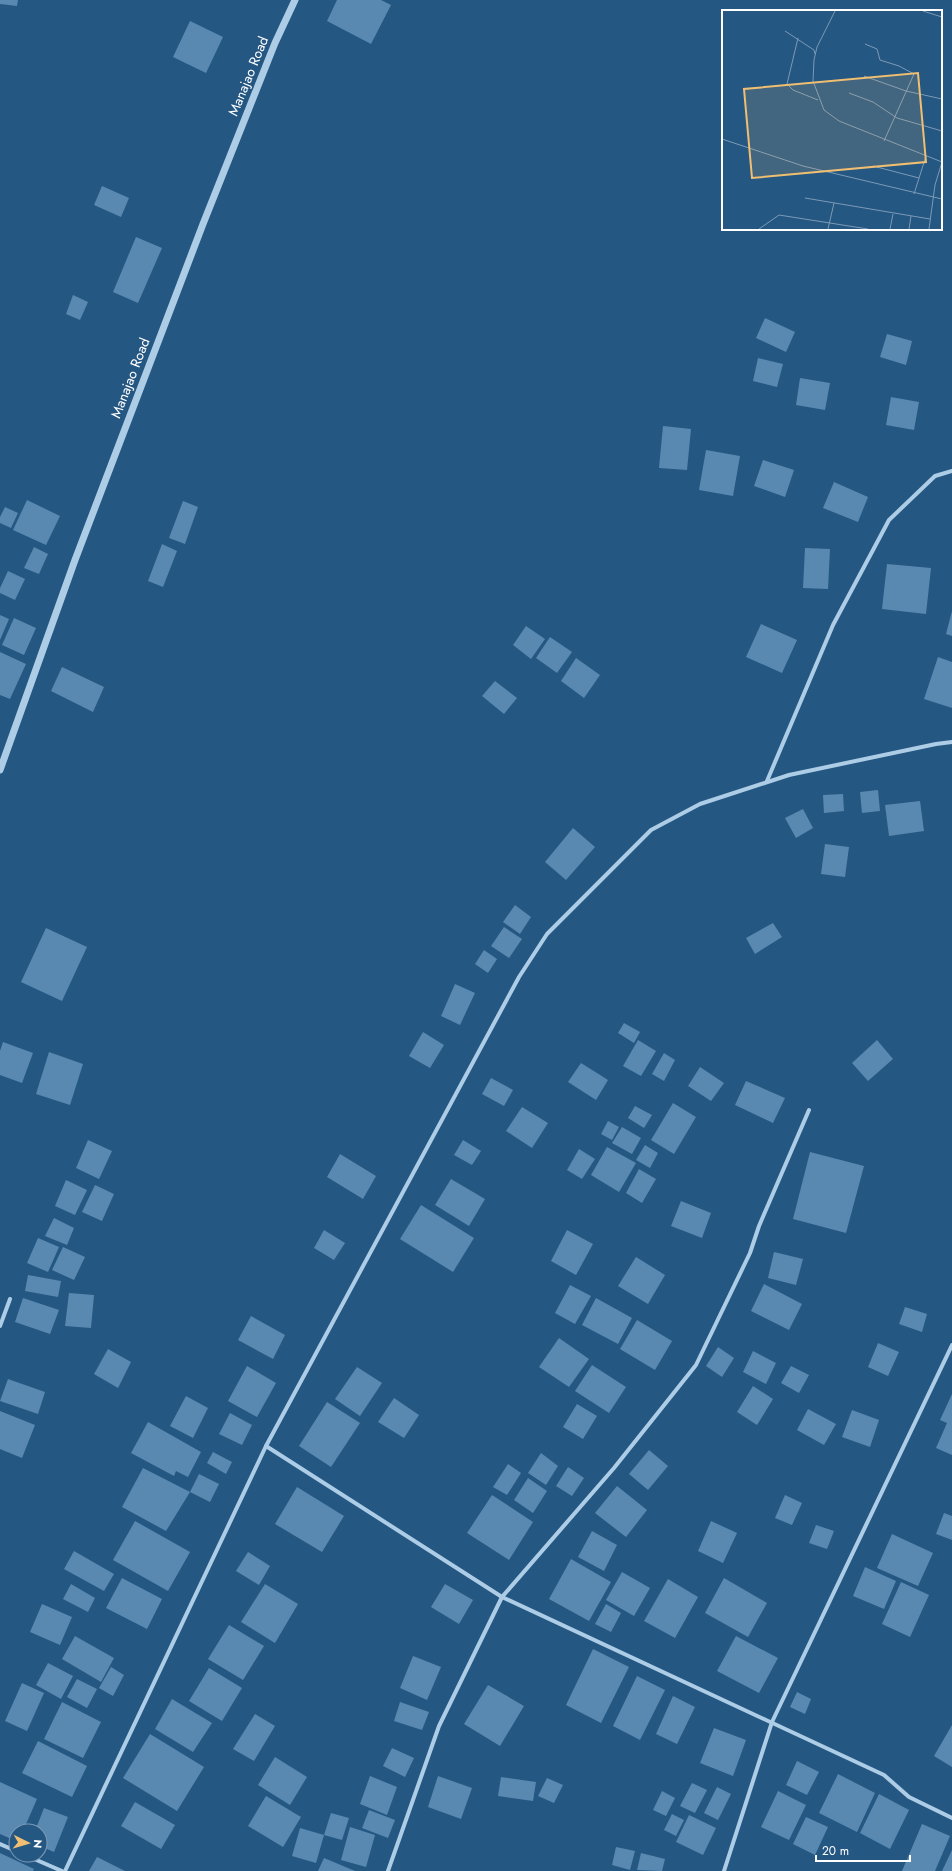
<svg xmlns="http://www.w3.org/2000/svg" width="952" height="1871" viewBox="0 0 952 1871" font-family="Jost,sans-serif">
<rect width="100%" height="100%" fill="#255783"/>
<g fill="#5989b0">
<path d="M0 0H18L17 6 0 4Z"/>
<path d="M337 0H381L391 5 371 44 327 21Z"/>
<path d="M190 21 223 37 206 73 173 57Z"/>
<path d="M102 186 129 198 121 217 94 205Z"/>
<path d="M136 237 162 248 138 303 113 292Z"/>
<path d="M73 295 88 302 80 320 66 314Z"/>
<path d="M765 318 795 332 786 352 756 338Z"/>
<path d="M887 334 912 341 906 365 880 357Z"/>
<path d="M758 358 783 364 777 387 753 381Z"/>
<path d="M800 378 830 383 825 410 796 405Z"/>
<path d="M891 397 919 402 914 430 886 425Z"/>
<path d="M663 426 691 429 687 470 659 468Z"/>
<path d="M706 450 740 456 733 496 699 490Z"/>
<path d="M763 460 794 470 785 497 754 486Z"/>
<path d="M834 482 868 497 858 522 823 508Z"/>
<path d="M27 500 60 516 46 545 13 530Z"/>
<path d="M183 501 198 507 185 544 169 538Z"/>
<path d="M5 507 18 513 11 528 0 523V517Z"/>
<path d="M162 544 177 551 163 587 148 581Z"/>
<path d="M34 547 48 554 39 574 24 568Z"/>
<path d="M805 548 830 549 828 589 803 588Z"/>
<path d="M887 564 931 568 926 614 882 609Z"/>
<path d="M8 571 25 579 15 600 0 593V588Z"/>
<path d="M952 611V636L946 634Z"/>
<path d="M0 615 9 619 0 640Z"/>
<path d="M14 618 36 628 24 655 2 645Z"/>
<path d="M761 624 797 640 782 673 746 657Z"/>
<path d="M526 626 545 639 531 659 513 645Z"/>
<path d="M550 637 572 652 557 673 536 658Z"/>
<path d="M0 652 26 664 10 699 0 695Z"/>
<path d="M938 657 952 662V708L924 699Z"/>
<path d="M576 658 600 675 584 698 561 681Z"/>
<path d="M62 667 104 687 93 712 51 691Z"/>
<path d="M495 681 517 698 504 714 482 696Z"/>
<path d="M878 790 880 811 862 813 860 792Z"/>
<path d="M843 794 844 811 824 813 823 795Z"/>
<path d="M920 801 924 831 889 836 885 805Z"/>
<path d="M803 809 813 828 796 838 785 818Z"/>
<path d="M573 828 595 847 566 880 545 862Z"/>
<path d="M825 844 849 847 845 877 821 874Z"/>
<path d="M515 905 531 917 520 934 503 922Z"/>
<path d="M773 923 782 937 755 954 746 938Z"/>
<path d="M504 927 522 939 509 958 491 946Z"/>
<path d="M46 928 87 947 62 1001 21 982Z"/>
<path d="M484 950 497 959 488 973 475 964Z"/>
<path d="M455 984 475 993 460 1025 441 1016Z"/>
<path d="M624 1023 640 1032 634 1043 618 1033Z"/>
<path d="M423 1032 444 1045 430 1068 409 1056Z"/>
<path d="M638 1040 656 1051 641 1076 623 1066Z"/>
<path d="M877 1040 893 1059 868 1081 852 1063Z"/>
<path d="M3 1042 33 1053 22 1083 0 1075V1051Z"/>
<path d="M49 1052 83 1064 70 1105 36 1094Z"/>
<path d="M664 1053 675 1060 664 1081 652 1074Z"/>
<path d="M581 1063 608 1080 596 1100 568 1082Z"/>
<path d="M700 1067 724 1083 711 1101 688 1086Z"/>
<path d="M491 1078 513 1090 504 1106 482 1094Z"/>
<path d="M746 1081 785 1098 773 1123 735 1105Z"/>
<path d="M673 1103 696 1117 674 1154 651 1140Z"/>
<path d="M635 1106 652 1115 644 1128 628 1118Z"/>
<path d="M522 1107 548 1123 532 1148 506 1131Z"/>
<path d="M608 1121 619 1127 612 1140 601 1134Z"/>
<path d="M622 1127 641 1138 632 1154 612 1143Z"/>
<path d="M88 1140 112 1151 99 1179 76 1168Z"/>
<path d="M463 1140 481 1151 472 1165 454 1155Z"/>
<path d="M645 1145 658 1153 650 1168 636 1160Z"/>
<path d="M607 1147 636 1163 619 1192 591 1175Z"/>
<path d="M579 1149 595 1159 582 1179 567 1170Z"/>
<path d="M810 1152 864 1166 846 1233 793 1219Z"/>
<path d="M340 1154 376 1176 363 1199 327 1177Z"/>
<path d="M639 1169 656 1179 642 1203 626 1193Z"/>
<path d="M451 1179 485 1199 469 1226 435 1205Z"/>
<path d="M66 1180 87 1190 75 1215 55 1206Z"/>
<path d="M95 1185 114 1194 102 1221 82 1212Z"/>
<path d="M681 1201 711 1213 702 1238 671 1226Z"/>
<path d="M421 1205 474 1238 453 1272 400 1239Z"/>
<path d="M54 1218 74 1228 67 1245 45 1236Z"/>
<path d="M324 1230 345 1243 334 1260 314 1248Z"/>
<path d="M567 1230 593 1244 576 1275 551 1261Z"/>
<path d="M38 1238 59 1247 48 1272 27 1263Z"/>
<path d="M63 1247 85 1257 74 1280 52 1270Z"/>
<path d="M774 1252 803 1259 796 1285 768 1278Z"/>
<path d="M636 1257 665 1275 648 1304 618 1286Z"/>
<path d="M28 1275 61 1281 58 1297 25 1291Z"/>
<path d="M764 1284 802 1304 789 1330 751 1311Z"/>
<path d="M570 1285 591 1296 575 1324 555 1313Z"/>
<path d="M69 1293 94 1295 91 1328 65 1326Z"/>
<path d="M23 1298 59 1310 50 1334 15 1322Z"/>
<path d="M596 1298 632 1318 618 1344 582 1325Z"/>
<path d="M905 1307 927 1314 922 1332 899 1324Z"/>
<path d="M251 1316 285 1335 273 1359 238 1340Z"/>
<path d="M637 1320 672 1341 655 1370 620 1349Z"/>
<path d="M559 1338 589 1359 569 1387 539 1367Z"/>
<path d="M878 1343 899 1352 888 1376 868 1367Z"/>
<path d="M718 1347 734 1358 722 1377 706 1366Z"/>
<path d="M108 1349 131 1362 118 1388 94 1374Z"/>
<path d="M753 1351 776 1363 766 1384 743 1372Z"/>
<path d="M592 1365 626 1387 609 1413 575 1391Z"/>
<path d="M247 1366 276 1383 257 1417 228 1401Z"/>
<path d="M791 1366 809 1375 799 1393 781 1383Z"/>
<path d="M357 1367 382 1383 360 1416 335 1399Z"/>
<path d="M8 1379 45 1392 38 1414 0 1401Z"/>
<path d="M753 1386 773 1399 757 1425 737 1412Z"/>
<path d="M952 1394V1455L936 1448 947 1423 940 1420Z"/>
<path d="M186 1396 208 1408 193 1438 170 1426Z"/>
<path d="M394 1398 419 1415 404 1438 378 1422Z"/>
<path d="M327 1402 360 1423 331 1467 299 1446Z"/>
<path d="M577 1404 597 1416 583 1439 563 1427Z"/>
<path d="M808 1409 836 1424 824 1445 797 1430Z"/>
<path d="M852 1410 879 1420 870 1447 842 1437Z"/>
<path d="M0 1411 35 1425 22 1458 0 1449Z"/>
<path d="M230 1413 252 1425 242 1445 219 1434Z"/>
<path d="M148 1422 201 1452 188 1477 176 1471 174 1476 131 1453Z"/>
<path d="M649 1450 668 1466 648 1490 629 1474Z"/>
<path d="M213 1452 232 1462 226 1474 207 1463Z"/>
<path d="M541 1453 558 1466 546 1485 528 1473Z"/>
<path d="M508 1464 521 1473 507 1495 493 1487Z"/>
<path d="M568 1467 584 1478 572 1496 556 1486Z"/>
<path d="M143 1468 190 1492 166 1531 122 1507Z"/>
<path d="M199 1474 219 1484 210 1502 190 1492Z"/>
<path d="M528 1478 547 1491 533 1513 514 1500Z"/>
<path d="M617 1486 647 1510 626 1537 595 1513Z"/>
<path d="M297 1487 344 1516 322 1552 275 1524Z"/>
<path d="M492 1495 533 1522 509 1560 467 1533Z"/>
<path d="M785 1495 802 1503 792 1525 775 1518Z"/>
<path d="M944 1513 952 1516V1540L936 1534Z"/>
<path d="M135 1521 190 1552 168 1591 113 1560Z"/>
<path d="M711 1521 737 1533 723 1563 698 1551Z"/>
<path d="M816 1525 834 1531 827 1549 809 1543Z"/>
<path d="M592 1531 617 1545 604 1571 578 1557Z"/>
<path d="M892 1534 933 1553 918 1586 877 1568Z"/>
<path d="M74 1551 114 1574 104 1591 64 1569Z"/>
<path d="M248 1552 270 1566 259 1585 236 1571Z"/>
<path d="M571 1559 611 1582 589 1621 549 1599Z"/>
<path d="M865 1567 896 1581 884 1609 853 1596Z"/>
<path d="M622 1572 650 1588 634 1616 606 1600Z"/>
<path d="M122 1578 162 1599 147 1629 106 1608Z"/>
<path d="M724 1578 767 1603 748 1637 705 1613Z"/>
<path d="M668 1579 698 1597 675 1638 644 1621Z"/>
<path d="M901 1582 929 1595 910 1637 882 1624Z"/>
<path d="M71 1584 95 1598 88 1612 63 1599Z"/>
<path d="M265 1584 298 1604 275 1643 241 1622Z"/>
<path d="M445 1584 473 1600 459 1624 431 1607Z"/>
<path d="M42 1604 72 1617 60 1645 30 1632Z"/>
<path d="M606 1604 621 1613 611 1632 595 1624Z"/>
<path d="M229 1625 264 1646 243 1680 208 1659Z"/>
<path d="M75 1636 114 1658 101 1682 62 1659Z"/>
<path d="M736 1636 778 1658 759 1693 717 1671Z"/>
<path d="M593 1649 629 1667 601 1723 566 1705Z"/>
<path d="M413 1656 441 1667 427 1700 400 1688Z"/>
<path d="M48 1663 73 1676 61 1699 36 1685Z"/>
<path d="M111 1667 124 1675 113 1696 99 1688Z"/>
<path d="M209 1668 242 1688 222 1721 189 1701Z"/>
<path d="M637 1676 665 1690 640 1740 613 1726Z"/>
<path d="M77 1679 97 1689 87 1708 67 1697Z"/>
<path d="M22 1683 44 1693 27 1731 5 1721Z"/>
<path d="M488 1685 524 1706 500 1746 464 1724Z"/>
<path d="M797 1692 811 1699 805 1714 790 1707Z"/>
<path d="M673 1696 695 1707 677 1744 656 1734Z"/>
<path d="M172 1699 212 1723 193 1752 155 1729Z"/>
<path d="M62 1702 101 1722 83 1758 44 1739Z"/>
<path d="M400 1702 429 1712 422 1730 394 1721Z"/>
<path d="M255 1714 275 1726 254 1761 233 1749Z"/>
<path d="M952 1725V1767L934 1756Z"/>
<path d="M714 1728 746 1740 733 1776 700 1763Z"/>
<path d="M150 1734 204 1767 177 1811 123 1778Z"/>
<path d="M38 1741 87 1766 72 1797 22 1773Z"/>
<path d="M392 1748 414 1758 405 1777 383 1766Z"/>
<path d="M275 1757 307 1777 290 1805 258 1785Z"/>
<path d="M797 1761 819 1772 807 1795 786 1785Z"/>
<path d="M838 1774 875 1793 857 1832 819 1813Z"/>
<path d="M370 1776 397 1787 387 1815 360 1804Z"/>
<path d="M438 1776 472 1788 461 1819 428 1807Z"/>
<path d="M501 1777 536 1782 533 1801 498 1796Z"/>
<path d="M547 1778 563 1785 554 1803 538 1796Z"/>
<path d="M0 1782 37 1799 23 1831H16V1841L0 1834Z"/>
<path d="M692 1783 707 1790 695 1813 680 1806Z"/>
<path d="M717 1787 731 1794 718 1820 704 1813Z"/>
<path d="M662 1791 675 1798 666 1816 653 1810Z"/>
<path d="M778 1791 806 1805 789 1840 761 1827Z"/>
<path d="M879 1794 909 1810 890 1849 860 1833Z"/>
<path d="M266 1796 301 1817 283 1847 248 1826Z"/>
<path d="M135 1802 175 1825 161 1849 121 1826Z"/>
<path d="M44 1808 68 1817 54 1852 40 1846V1831H35Z"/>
<path d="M369 1810 395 1820 388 1838 362 1828Z"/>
<path d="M331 1813 349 1818 342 1840 324 1835Z"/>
<path d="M672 1814 684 1820 676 1836 664 1830Z"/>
<path d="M689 1815 716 1828 703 1855 676 1842Z"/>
<path d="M806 1817 828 1827 815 1855 793 1844Z"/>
<path d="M922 1824 950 1836 935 1871H902Z"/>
<path d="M350 1827 375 1835 366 1867 341 1860Z"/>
<path d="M300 1828 324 1835 316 1863 292 1856Z"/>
<path d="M616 1847 635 1851 630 1870 612 1865Z"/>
<path d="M952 1850V1871H942Z"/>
<path d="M0 1853 34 1869 33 1871H0Z"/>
<path d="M641 1853 665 1859 662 1871 637 1870Z"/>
<path d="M97 1857 125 1871H89Z"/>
<path d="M324 1858 355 1871H318Z"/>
</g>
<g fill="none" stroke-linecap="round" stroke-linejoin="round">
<g stroke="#adcde7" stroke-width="4">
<path d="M767 781 833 625 889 520 935 476 952 471"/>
<path d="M0 1326 10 1299"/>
<path d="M266 1446 502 1597 884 1775 909 1797 952 1818"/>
<path d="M0 1844 16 1851"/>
<path d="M25 1855 62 1871"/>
<path d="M65 1871 266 1446 519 977 547 934 651 830 700 804 789 775 936 744 952 742"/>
<path d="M388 1871 439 1726 502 1597 614 1468 696 1365 750 1253 759 1226 809 1110"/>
<path d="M724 1871 772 1722 952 1345"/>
</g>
<path stroke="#adcde7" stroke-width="7" d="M0 770 75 560 203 224 275 43 295 0"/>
</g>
<g text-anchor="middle" stroke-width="3" stroke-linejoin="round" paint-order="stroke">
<g font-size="14" fill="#fff" stroke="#255783">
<text transform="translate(248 76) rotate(-68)" y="5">Manajao Road</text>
<text transform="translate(130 378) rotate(-69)" y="5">Manajao Road</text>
</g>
</g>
<g transform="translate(722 10)">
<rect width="220" height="220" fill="#255783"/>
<path fill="none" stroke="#7c9ab5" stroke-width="1" d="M113 1 95 37 92 50 91 71 102 100 117 111 220 152M201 1 220 7M63 21 92 40 93 44M76 28 65 74 71 80 96 90M143 34 155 39 158 50 177 56 192 64 162 131M142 66 184 81 220 89M127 83 151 92 175 108 220 121M0 129 81 156 220 189M151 156 197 168M192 184 204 146M83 188 208 209M37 219 57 205 146 219M106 219 112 193M168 219 171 204M187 219 189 206M207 219 213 175 220 152"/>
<path fill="#f1bf71" fill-opacity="0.15" stroke="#f1bf71" stroke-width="2" d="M196 63 204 152 30 168 22 79Z"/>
<rect width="220" height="220" fill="none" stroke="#fff" stroke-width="2"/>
</g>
<g transform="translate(28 1843) rotate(95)"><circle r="19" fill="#255783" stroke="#7c9ab5"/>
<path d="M0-3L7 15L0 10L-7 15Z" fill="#f1bf71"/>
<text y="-6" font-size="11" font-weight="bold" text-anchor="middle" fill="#ffffff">N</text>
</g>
<path d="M816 1855v6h94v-6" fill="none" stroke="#ffffff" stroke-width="2"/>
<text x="822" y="1855" font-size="12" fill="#ffffff" stroke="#255783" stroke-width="3" paint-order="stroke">20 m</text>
</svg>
